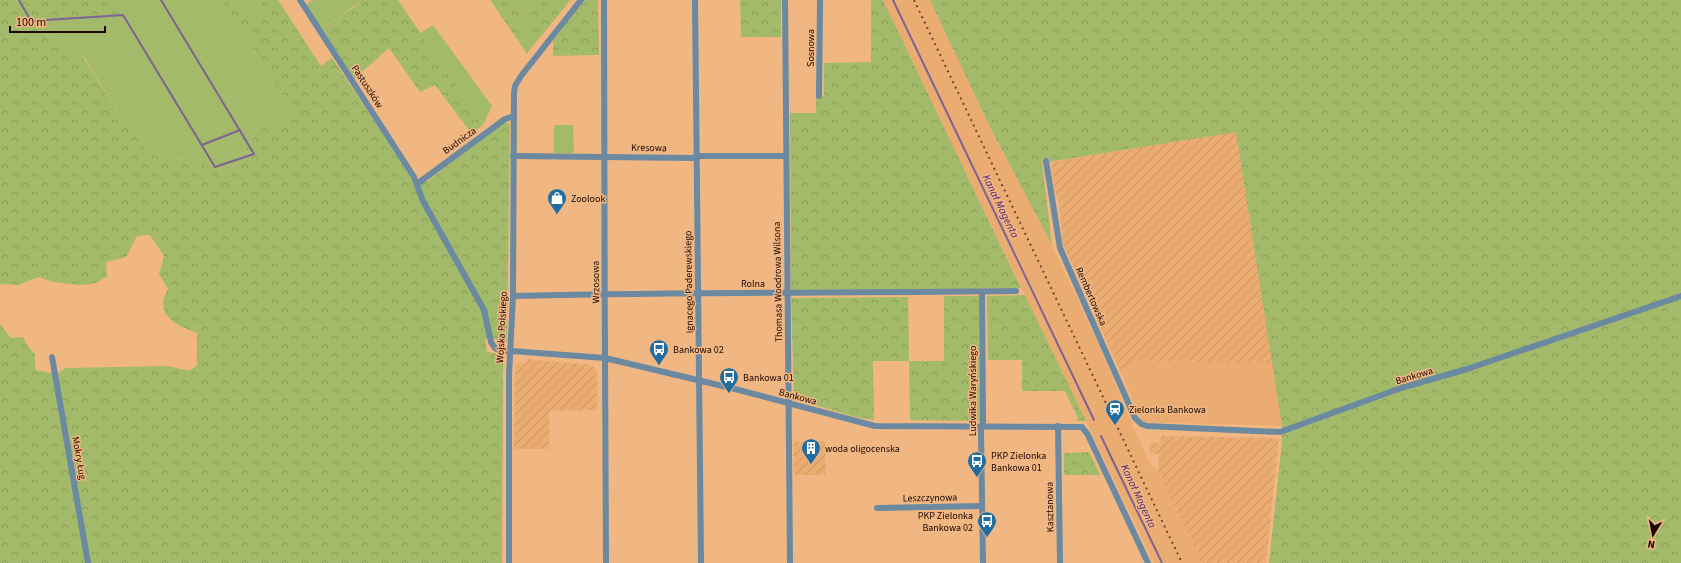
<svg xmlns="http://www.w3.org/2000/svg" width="1681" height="563" viewBox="0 0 1681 563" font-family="'Source Sans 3',sans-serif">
<defs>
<pattern id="industrial-furrows" width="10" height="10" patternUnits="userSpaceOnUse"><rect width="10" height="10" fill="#ebac72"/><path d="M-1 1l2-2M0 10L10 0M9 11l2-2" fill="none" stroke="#c99261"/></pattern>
<pattern id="forest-crowns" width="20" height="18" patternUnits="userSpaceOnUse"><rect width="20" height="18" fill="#a2ba6a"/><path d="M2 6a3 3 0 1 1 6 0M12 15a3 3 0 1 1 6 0" fill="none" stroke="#8b9e5a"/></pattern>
</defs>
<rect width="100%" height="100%" fill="#f1b783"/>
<g fill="#ebac72">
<path d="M883 0H930L989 125 1052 245 1099 345 1135 431 1151 465 1158 470 1201 563H1154Z"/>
<path d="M1138 361 1273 363 1282 426 1142 422 1121 373Z"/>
</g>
<g fill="url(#industrial-furrows)">
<path d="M1236 131 1273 363 1138 361 1121 373 1063 244 1058 196 1055 194 1051 162Z"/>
<path d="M528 359 591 365 597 371V410L549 411V449H514L515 366 519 362 527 363Z"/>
<path d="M1162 436 1279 438 1266 563H1201L1158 470 1159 454H1151L1150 446 1152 442 1159 444Z"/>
<path d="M825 441 826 475H794V442Z"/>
</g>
<g fill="#a2ba6a">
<path d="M113 0H222L291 109 286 125 258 128 237 165 212 170 196 160 166 159 148 150 127 127 84 57 71 53 42 22 122 14Z"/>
<path d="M241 0H258L264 8V19L249 12Z"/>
<path d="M312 0H357L359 3 321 29 306 5Z"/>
<path d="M523 0H531V48L527 54 521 45Z"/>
<path d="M552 0H570L561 12Z"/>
<path d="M433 25 492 106 483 125 420 33Z"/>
<path d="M554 125H573L574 153H554Z"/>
</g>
<g fill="url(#forest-crowns)">
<path d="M0 0H113L122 14 42 22 71 53 83 57 127 127 148 150 166 159 196 160 212 170 237 165 258 128 286 125 291 109 222 0H241L249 12 264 19V8L258 0H278L321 66 332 58 415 181H428L503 122 510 124 507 341 501 344 495 339H485L487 352 502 354 503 356 502 563H0V324L11 338 23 337 28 347 35 354V370L57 374 66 368 168 366 189 371 197 365V333C184 328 162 320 163 302 164 298 166 293 168 289L159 274 164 256 150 235 137 236 126 257 106 262 107 277C102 279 97 283 92 284 79 286 50 283 39 277L18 285 0 284Z"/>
<path d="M357 0H398L483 125 472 134 435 85 420 92 389 48 354 79 321 29 359 4Z"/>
<path d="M490 0H523L521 45Z"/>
<path d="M531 0H552L561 12 531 48Z"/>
<path d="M584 0H598L599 55 553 56V41Z"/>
<path d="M740 0H781V37H741Z"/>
<path d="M871 0H883L1021 288 791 290 790 113H816V97L824 96V63L871 62Z"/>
<path d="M930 0H1681V563H1269L1282 441V426L1236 132 1042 163 1052 245 989 125Z"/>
<path d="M1025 295 1086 421H1076L1078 418 1065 391H1022V360H988L987 296Z"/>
<path d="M944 296H979L980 421 910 420 909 361H873L874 420 856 417 798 400 794 395 791 298 908 297 909 361H944Z"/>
<path d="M1089 452 1100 475H1064V453Z"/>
</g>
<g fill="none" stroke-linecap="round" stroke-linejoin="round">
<g stroke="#7e6394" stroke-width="2">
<path d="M19 0 31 21 123 15 215 167 254 154 161 0"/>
<path d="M893 0 1094 420"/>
<path d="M202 145 240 130"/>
<path d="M1101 436 1162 563"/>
</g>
<g stroke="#6b89a1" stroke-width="6">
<path d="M300 0 414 177 423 201 484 310 491 342 495 348 499 350 605 358 731 388 875 426 1082 427 1088 435 1148 563"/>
<path d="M604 0C604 188 605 375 606 563"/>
<path d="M695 0 701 563"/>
<path d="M785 0 790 563"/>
<path d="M819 96 820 0"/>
<path d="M513 156 693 158 701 156H786"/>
<path d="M1046 161 1060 248 1135 418 1141 424 1147 426 1280 432 1401 388 1467 369 1681 296"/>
<path d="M417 184 505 119 514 116"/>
<path d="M982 292 983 422 981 431 983 563"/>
<path d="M513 296C681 292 848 293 1016 291"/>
<path d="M52 357 88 563"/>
<path d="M1058 426 1060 563"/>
<path d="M877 508 982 506"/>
<path d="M509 563V375L513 296 514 92 515 86 521 76 581 0"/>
</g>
<path stroke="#6b4931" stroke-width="2" stroke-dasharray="2 4" stroke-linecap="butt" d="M914 0 1182 563"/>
</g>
<defs>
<symbol id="shop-pin" viewBox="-11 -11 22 30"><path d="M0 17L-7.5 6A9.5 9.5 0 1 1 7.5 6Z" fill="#216da0" stroke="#f1b783"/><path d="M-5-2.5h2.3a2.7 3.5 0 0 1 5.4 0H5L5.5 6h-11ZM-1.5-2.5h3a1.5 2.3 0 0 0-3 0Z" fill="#fff"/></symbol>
<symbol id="bus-pin" viewBox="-11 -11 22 30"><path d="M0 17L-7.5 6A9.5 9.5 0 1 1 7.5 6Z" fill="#216da0" stroke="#f1b783"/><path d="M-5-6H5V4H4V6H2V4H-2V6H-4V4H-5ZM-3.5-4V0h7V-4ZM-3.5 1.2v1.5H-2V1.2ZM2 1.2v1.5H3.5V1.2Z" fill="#fff"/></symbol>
<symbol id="station-pin" viewBox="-11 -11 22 30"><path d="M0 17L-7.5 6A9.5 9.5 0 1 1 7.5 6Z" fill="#216da0" stroke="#f1b783"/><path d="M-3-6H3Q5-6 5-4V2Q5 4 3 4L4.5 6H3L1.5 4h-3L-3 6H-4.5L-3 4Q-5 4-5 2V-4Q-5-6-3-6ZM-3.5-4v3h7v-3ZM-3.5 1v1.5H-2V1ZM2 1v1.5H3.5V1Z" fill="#fff"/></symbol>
<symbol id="building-pin" viewBox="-11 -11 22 30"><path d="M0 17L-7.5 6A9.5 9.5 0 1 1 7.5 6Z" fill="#216da0" stroke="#f1b783"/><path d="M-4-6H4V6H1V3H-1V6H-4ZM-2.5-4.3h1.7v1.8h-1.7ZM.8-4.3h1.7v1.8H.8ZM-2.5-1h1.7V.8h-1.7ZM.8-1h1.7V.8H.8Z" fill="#fff"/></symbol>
</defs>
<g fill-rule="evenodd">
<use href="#shop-pin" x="546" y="187" width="22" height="30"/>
<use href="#bus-pin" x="648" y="338" width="22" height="30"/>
<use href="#bus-pin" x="718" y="366" width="22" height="30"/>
<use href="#station-pin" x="1104" y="398" width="22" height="30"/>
<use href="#building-pin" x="800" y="437" width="22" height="30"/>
<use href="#bus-pin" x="966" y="450" width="22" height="30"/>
<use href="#bus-pin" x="976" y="510" width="22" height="30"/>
</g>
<g text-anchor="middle" stroke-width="3" stroke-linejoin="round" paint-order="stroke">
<g font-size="10" fill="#1b0700" stroke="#f1b783">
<text transform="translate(810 48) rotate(-90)" y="4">Sosnowa</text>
<text transform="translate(368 86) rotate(57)" y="4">Pastuszków</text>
<text transform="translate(459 140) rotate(-36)" y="4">Budnicza</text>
<text transform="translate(649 147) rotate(1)" y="4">Kresowa</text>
<text transform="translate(595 282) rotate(-91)" y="4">Wrzosowa</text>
<text transform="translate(688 282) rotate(-91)" y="4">Ignacego Paderewskiego</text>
<text transform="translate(777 282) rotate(-91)" y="4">Thomasa Woodrowa Wilsona</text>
<text x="753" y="287">Rolna</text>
<text transform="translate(1092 296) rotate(66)" y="4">Rembertowska</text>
<text transform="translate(501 327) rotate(-87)" y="4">Wojska Polskiego</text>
<text transform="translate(1414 375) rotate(-17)" y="4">Bankowa</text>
<text transform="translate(972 391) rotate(-90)" y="4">Ludwika Waryńskiego</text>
<text transform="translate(798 396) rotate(15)" y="4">Bankowa</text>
<text transform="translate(80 458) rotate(80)" y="4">Mokry Ług</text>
<text transform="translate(930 497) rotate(-1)" y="4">Leszczynowa</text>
<text transform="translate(1049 507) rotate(-91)" y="4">Kasztanowa</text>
</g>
<g font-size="10" fill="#1b0700" stroke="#f1b783" text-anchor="start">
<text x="571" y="202">Zoolook</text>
<text x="673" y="353">Bankowa 02</text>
<text x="743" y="381">Bankowa 01</text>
<text x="1129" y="413">Zielonka Bankowa</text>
<text x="825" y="452">woda oligocenska</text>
<text x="991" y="459">PKP Zielonka<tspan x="991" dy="12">Bankowa 01</tspan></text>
<text x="973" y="519" text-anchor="end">PKP Zielonka<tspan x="973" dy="12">Bankowa 02</tspan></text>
</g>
<g font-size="11" font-style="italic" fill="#4a1e74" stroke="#f1b783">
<text transform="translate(1001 206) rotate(64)" y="4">Kanał Magenta</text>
<text transform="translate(1139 496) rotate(65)" y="4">Kanał Magenta</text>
</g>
</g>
<g transform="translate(1653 535) rotate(190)" stroke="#f1b783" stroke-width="3" paint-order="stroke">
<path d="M0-3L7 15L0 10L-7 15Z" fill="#1b0700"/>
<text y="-6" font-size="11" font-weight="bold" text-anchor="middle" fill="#1b0700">N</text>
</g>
<path d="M10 26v6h95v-6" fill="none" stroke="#1b0700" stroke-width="2"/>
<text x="16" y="26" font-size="12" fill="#1b0700" stroke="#f1b783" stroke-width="3" paint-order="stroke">100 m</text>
</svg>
